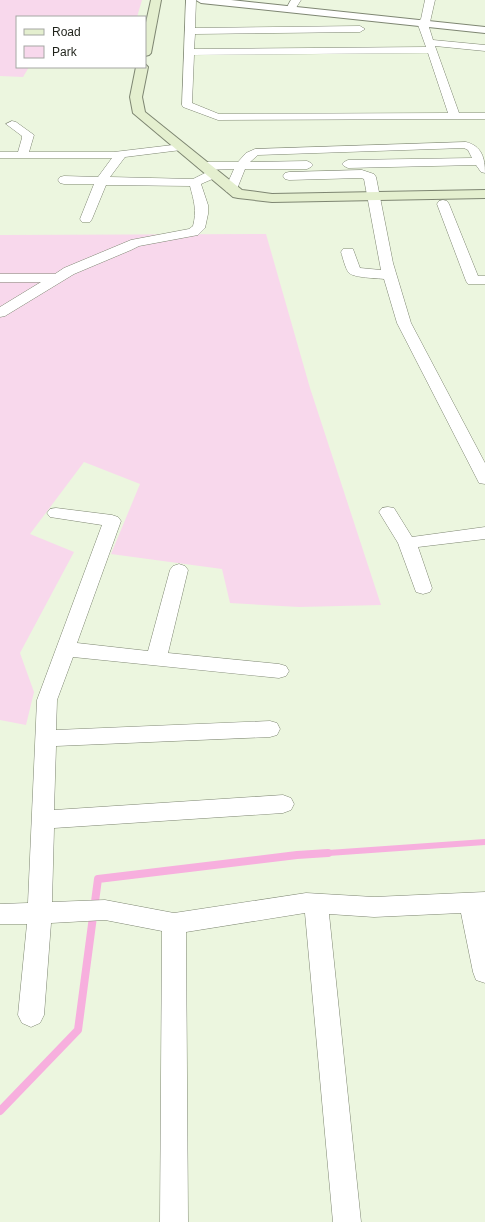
<svg xmlns="http://www.w3.org/2000/svg" width="485" height="1222" viewBox="0 0 485 1222" font-family="Arial,sans-serif">
<rect width="100%" height="100%" fill="#ecf6df"/>
<g fill="#f8d8ec">
<path d="M0 0H142L137 17H17V67H29L23 77 0 76Z"/>
<path d="M266 234 310 388 381 605 299 607 230 603 222 569 111 554 140 484 84 462 30 534 74 552 20 653 34 692 26 725 0 720V235Z"/>
</g>
<g fill="none" stroke-linecap="round" stroke-linejoin="round">
<path stroke="#f7afde" stroke-width="6" d="M314 854 485 842"/>
<path stroke="#f7afde" stroke-width="8" d="M0 1111 78 1030 98 879 297 855 328 853"/>
<defs>
<g id="minor">
<path d="M186 0H196L195 28 360 26 365 29 360 32 195 34 194 49 426 47 417 22 421 19 425 0H435L430 22 428 24 433 40 485 45V51L435 46 459 113H485V119L218 120 183 107 182 105ZM428 53 448 113 219 114 192 103 194 55Z"/>
<path d="M291 0H301L294 11 291 12 286 9Z"/>
<path d="M12 121 16 122 34 135 29 152H114L181 144 185 145 187 147 185 149 181 150 125 157 110 177 193 179 209 171H217L219 174 217 177 201 184 208 205V214L205 228 198 235 139 246 131 250 74 274 5 316 0 317V307L41 282H0V274H55L64 268 131 240 189 229 193 226C197 211 194 201 190 186L106 185 92 219 90 222H82L80 219 94 184H64L60 183 58 180 60 177 64 176 98 177 112 158H0V152H18L22 138V136L6 124Z"/>
<path d="M466 142C482 146 485 158 485 173L481 172 476 165 348 168 344 166 342 164 344 162 348 160 472 158 468 150 464 148 258 155 250 162 307 161 311 163 313 165 311 167 307 169H245L237 189 235 192H227L225 189 234 169 203 170 199 168 197 166 199 164 203 162H238L246 153 255 149Z"/>
<path d="M362 170 374 174 376 177 393 263 411 323 485 463V484L479 483 477 479 397 323 384 279C376 278 355 278 349 273 345 268 343 258 341 252L343 249H353L360 268 381 270 364 179 361 178 289 180 285 179 283 176 285 173 289 172Z"/>
<path d="M443 200 447 201 449 204 478 276H485V284H468L466 281 437 204 439 201Z"/>
<path d="M388 507 394 508 412 537 485 527V539L418 547 432 588 430 592 423 594 416 592 398 543 379 512 382 508Z"/>
<path d="M56 508 112 515 118 517 121 521 77 643 148 651 170 570 173 566 179 564 185 566 188 570 168 653 279 664 286 666 289 671 286 676 279 678 73 657 57 700 56 730 270 721 277 723 280 729 277 735 270 737 56 746 54 810 283 795 291 798 294 804 291 810 283 813 54 828 52 902 105 900 174 913 306 893 374 897 485 892V983L476 980 473 972 461 913 374 917 329 914 361 1222H333L305 913 186 932 188 1222H160L162 931 105 920 51 923 44 1015 40 1023 31 1027 22 1023 18 1015 27 924H0V904L28 903 37 700 102 525 50 517 47 513 50 509Z"/>
</g>
<path id="tertiary" d="M196 0H231L485 27V33L201 3Z"/>
<g id="secondary">
<path d="M151 0H161L151 53 149 55 145 56V27Z"/>
<path d="M145 64 148 67 142 97 145 112 242 190 272 194 485 190V198L272 202 238 198 233 197 133 113 130 97 136 67H145Z"/>
</g>
</defs>
<use href="#minor" stroke="#7e8672" stroke-width="1"/>
<use href="#tertiary" stroke="#7e8672" stroke-width="2"/>
<use href="#secondary" stroke="#7e8672" stroke-width="2"/>
<use href="#minor" fill="#fff" fill-rule="evenodd"/>
<use href="#tertiary" fill="#fff" fill-rule="evenodd"/>
<use href="#secondary" fill="#e4efcf" fill-rule="evenodd"/>
</g>
<rect x="16" y="16" width="130" height="52" fill="#ffffff" stroke="#a5a7a3"/>
<rect x="24" y="29" width="20" height="6" fill="#e4efcf" stroke="#a5a7a3"/>
<text x="52" y="36" font-size="12" fill="#1f221a">Road</text>
<rect x="24" y="46" width="20" height="12" fill="#f8d8ec" stroke="#a5a7a3"/>
<text x="52" y="56" font-size="12" fill="#1f221a">Park</text>
</svg>
